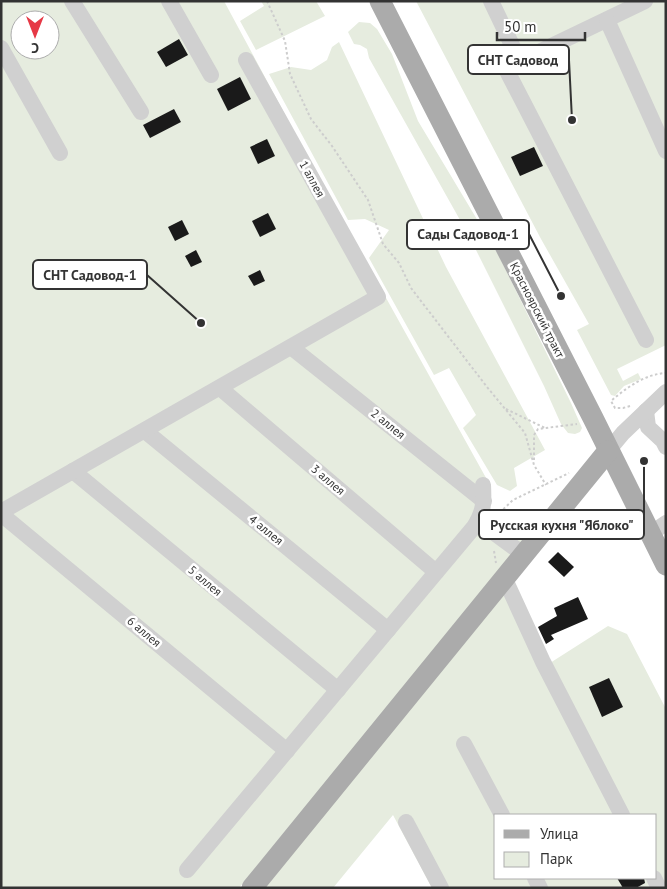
<svg xmlns="http://www.w3.org/2000/svg" width="667" height="889" viewBox="0 0 667 889" font-family="'PT Sans',sans-serif">
<rect width="100%" height="100%" fill="#fff"/>
<g fill="#e6ecdf" fill-rule="evenodd">
<path d="M1 1H224L310 161 490 485 487 519 498 525 506 517 517 518 524 512 534 510 541 520 239 888H1ZM20 20H50V50H20Z"/>
<path d="M261 1H316L325 16 256 50 240 21 264 6Z"/>
<path d="M416 1H666V345L617 369 623 381 638 373 641 379 624 386 615 396 611 395 577 330 589 324 541 239Z"/>
<path d="M359 22 370 23 377 29 392 54 418 121 499 256 571 403 582 428 580 432 575 434 568 433 561 424 544 386 469 236 369 58 367 49 360 45 354 44 348 32Z"/>
<path d="M339 42 446 267 545 450 514 468 517 486 510 491 497 485 463 428 476 415 449 368 434 375 369 258 389 230 365 219 348 220 269 74 291 67 311 70 327 60 332 47Z"/>
<path d="M502 592 550 663 608 626 627 634 666 709V888H432L393 815 333 888H265ZM496 815H656V878H496Z"/>
</g>
<g fill="#1a1a1a">
<path d="M179 39 188 55 166 67 157 52Z"/>
<path d="M240 77 251 99 228 111 217 89Z"/>
<path d="M174 109 181 122 150 138 143 125Z"/>
<path d="M267 139 275 156 258 164 250 147Z"/>
<path d="M534 147 543 166 520 176 511 157Z"/>
<path d="M268 213 276 229 260 237 252 221Z"/>
<path d="M182 220 189 234 175 241 168 227Z"/>
<path d="M196 250 202 262 191 267 185 256Z"/>
<path d="M260 270 265 281 254 286 248 276Z"/>
<path d="M558 552 574 567 564 577 548 562Z"/>
<path d="M578 597 588 619 551 635 554 639 546 644 538 627 557 616 554 608Z"/>
<path d="M609 678 623 707 602 717 589 687Z"/>
<path d="M617 878H644L645 883 636 888H623Z"/>
</g>
<g fill="none" stroke-linecap="round" stroke-linejoin="round">
<g stroke="#cdcdcd" stroke-width="2" stroke-dasharray="2.5 2.5" stroke-linecap="butt">
<path d="M267 1 285 41 290 74 311 119 332 146 368 200 383 244 399 263 411 288 487 387 525 433 534 465 546 485"/>
<path d="M630 406 623 408H615L611 401C626 388 645 374 666 373"/>
<path d="M506 409 545 428"/>
<path d="M534 460V435L538 429 577 424"/>
<path d="M496 516 513 500 569 473"/>
<path d="M494 551 496 563"/>
</g>
<g stroke="#d0d0d0" stroke-width="16">
<path d="M72 1 141 112"/>
<path d="M169 1 211 75"/>
<path d="M491 1 520 62"/>
<path d="M645 1 510 66 507 71 646 340"/>
<path d="M607 20 666 151"/>
<path d="M1 48 60 153"/>
<path d="M291 347 484 501"/>
<path d="M220 388 436 572"/>
<path d="M646 411 648 427 663 441 666 447"/>
<path d="M145 431 388 630"/>
<path d="M608 451 623 433 666 392"/>
<path d="M73 471 338 690"/>
<path d="M1 512 378 297 246 60"/>
<path d="M1 514 287 751"/>
<path d="M478 521 523 554"/>
<path d="M650 534 666 523"/>
<path d="M504 577 543 662 622 815"/>
<path d="M464 744 502 815"/>
<path d="M406 822 441 888"/>
<path d="M187 870 474 527C484 511 484 503 483 485"/>
<path d="M535 878 540 888"/>
<path d="M654 878 659 888"/>
</g>
<g stroke="#ababab" stroke-width="21">
<path d="M380 1 593 418 666 565"/>
<path d="M252 888 608 451"/>
</g>
</g>
<g text-anchor="middle" stroke-width="5" stroke-linejoin="round" paint-order="stroke">
<g font-size="12" fill="#333" stroke="#fff">
<text transform="translate(312 179) rotate(61)" y="4">1 аллея</text>
<text transform="translate(537 310) rotate(63)" y="4">Красноярский тракт</text>
<text transform="translate(388 424) rotate(39)" y="4">2 аллея</text>
<text transform="translate(328 480) rotate(40)" y="4">3 аллея</text>
<text transform="translate(266 530) rotate(39)" y="4">4 аллея</text>
<text transform="translate(205 581) rotate(40)" y="4">5 аллея</text>
<text transform="translate(144 632) rotate(40)" y="4">6 аллея</text>
</g>
</g>
<path fill="none" stroke="#333" stroke-width="2" d="M572 120L569 60M561 296L529 234M201 323L147 275M644 461L644 525"/>
<g fill="#333" stroke="#fff" stroke-width="2">
<circle cx="572" cy="120" r="5"/>
<circle cx="561" cy="296" r="5"/>
<circle cx="201" cy="323" r="5"/>
<circle cx="644" cy="461" r="5"/>
</g>
<g fill="#fff" stroke="#333" stroke-width="2">
<rect x="468" y="45" width="101" height="29" rx="5"/>
<rect x="407" y="220" width="122" height="29" rx="5"/>
<rect x="33" y="260" width="114" height="29" rx="5"/>
<rect x="479" y="510" width="165" height="29" rx="5"/>
</g>
<g font-size="14" text-anchor="middle" font-weight="bold" fill="#333">
<text x="518" y="65">СНТ Садовод</text>
<text x="468" y="239">Сады Садовод-1</text>
<text x="90" y="280">СНТ Садовод-1</text>
<text x="562" y="530">Русская кухня "Яблоко"</text>
</g>
<rect width="667" height="889" fill="none" stroke="#333333" stroke-width="5"/>
<rect x="494" y="814" width="162" height="65" fill="#ffffff" stroke="#adadad"/>
<rect x="504" y="830" width="25" height="8" fill="#ababab" stroke="#adadad"/>
<text x="540" y="839" font-size="15" fill="#333333">Улица</text>
<rect x="504" y="852" width="25" height="15" fill="#e6ecdf" stroke="#adadad"/>
<text x="540" y="864" font-size="15" fill="#333333">Парк</text>
<g transform="translate(35 35) rotate(180)"><circle r="24" fill="#ffffff" stroke="#adadad"/>
<path d="M0-4L9 19L0 12L-9 19Z" fill="#e63946"/>
<text y="-8" font-size="14" font-weight="bold" text-anchor="middle" fill="#333333">С</text>
</g>
<path d="M497 32v8h88v-8" fill="none" stroke="#333333" stroke-width="2.5"/>
<text x="504" y="32" font-size="15" fill="#333333" stroke="#ffffff" stroke-width="4" paint-order="stroke">50 m</text>
</svg>
